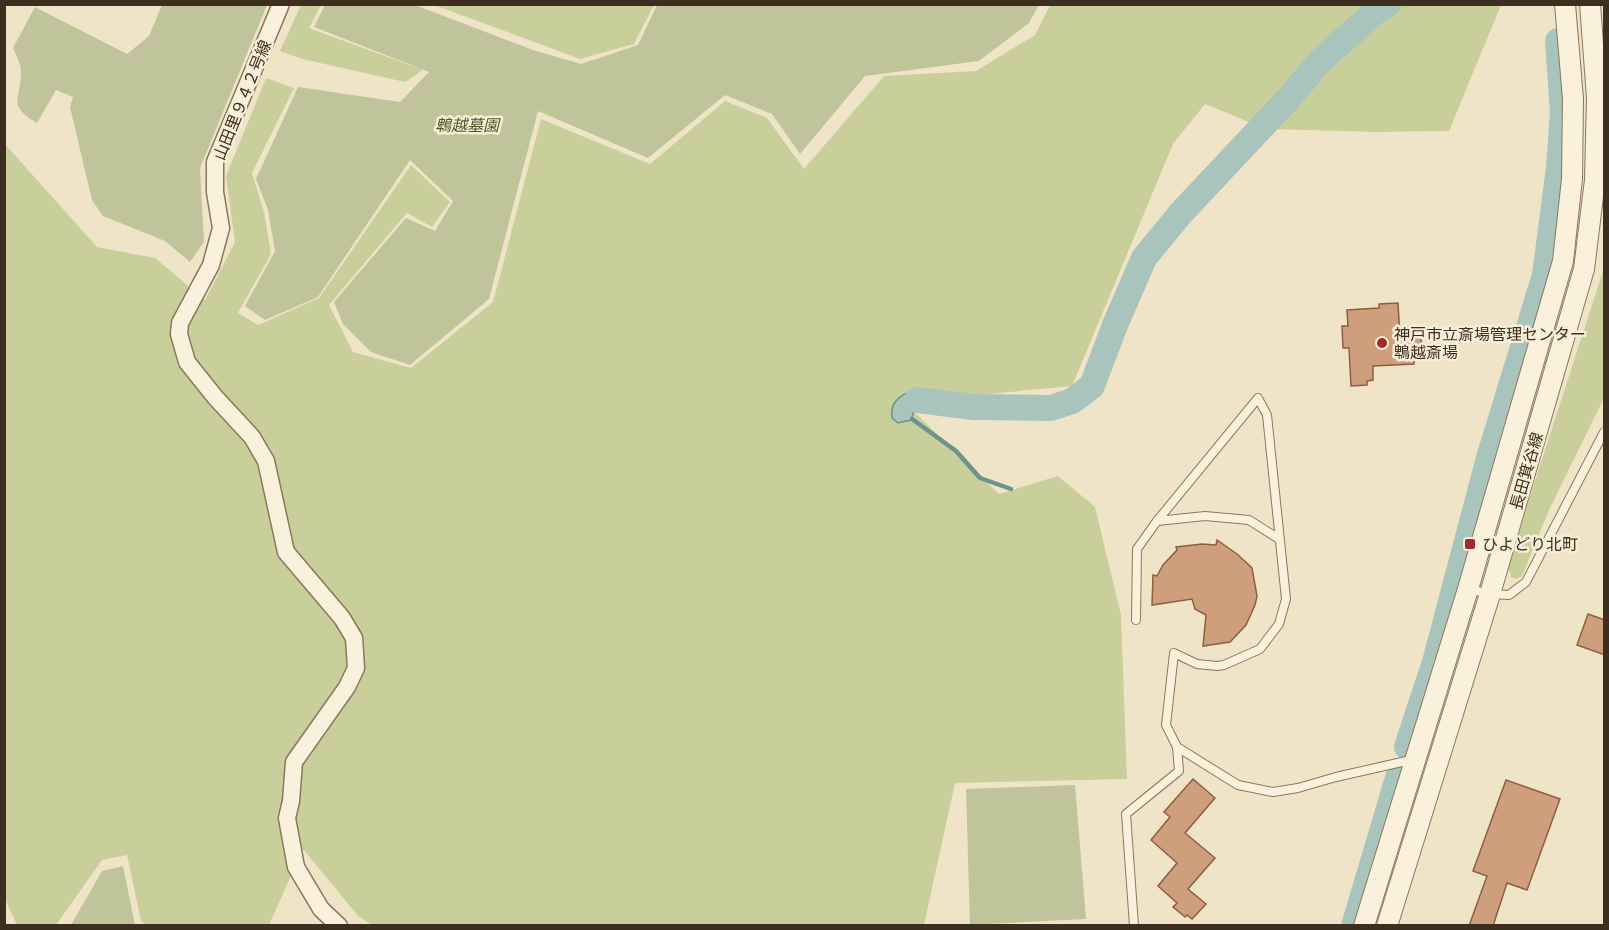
<svg xmlns="http://www.w3.org/2000/svg" width="1609" height="930" viewBox="0 0 1609 930" font-family="Merriweather,'Noto Sans JP',serif">
<rect width="100%" height="100%" fill="#f0e4c8"/>
<g fill="#c9cf9b">
<path d="M301 5H321L309 28 423 70 405 82 302 59 280 51Z"/>
<path d="M434 5H654L634 44 580 59Z"/>
<path d="M1050 5H1501L1449 131 1374 132 1266 129 1205 104 1173 144 1072 386 904 402 999 494 1058 476 1095 507 1121 615 1127 779 955 783 924 925H372L358 916 303 849 269 925H146L141 921 127 855 102 860 56 925H17L4 897V143L97 247 155 258 205 300 235 242 226 176 266 78 294 88 252 173 264 212 271 254 238 313 258 325 319 298 411 165 450 202 432 227 407 213 329 305 353 352 411 368 493 302 541 119 650 164 725 101 767 118 804 169 884 76 976 71 1035 35Z"/>
<path d="M1604 268V398L1549 510 1524 571 1521 577 1516 579 1511 577 1508 569 1513 549Z"/>
</g>
<g fill="#bfc49a">
<path d="M162 5H267L200 168 204 242 190 262 165 241 103 216 92 200 70 107 73 97 56 90 37 123C6 104 21 100 21 71 21 64 16 55 13 48L35 7 127 54 149 36Z"/>
<path d="M325 5H415L533 50 581 64 638 45 657 5H1039L1029 23 979 61 865 76 800 154 772 114 725 95 648 158 538 111 489 299 410 365 371 352 343 324 334 302 406 218 435 231 453 201 410 160 318 297 265 320 245 306 275 251 268 210 256 179 298 87 400 102 429 72 314 27Z"/>
<path d="M1075 785 1086 919 970 925 966 789Z"/>
<path d="M123 866 135 925H71L102 871Z"/>
</g>
<path fill="#a9c4bc" stroke="#6f938a" stroke-width="1.5" d="M907 393 918 398 911 420 898 423 892 418C890 406 896 398 907 393Z"/>
<g fill="none" stroke-linecap="round" stroke-linejoin="round">
<path stroke="#6f938a" stroke-width="4.5" d="M912 419 956 451 980 478 1011 489"/>
<g stroke="#a9c4bc" stroke-width="26">
<path d="M917 400 974 407 1051 408 1072 401 1092 386 1115 325 1144 258 1181 213 1289 98 1320 61 1375 12 1388 4"/>
<path d="M1407 747 1435 662 1489 458 1545 275 1559 168 1563 112 1558 41"/>
<path d="M1354 926 1398 778"/>
</g>
</g>
<g fill="#cf9f7d" stroke="#8d5f41" stroke-width="1.5">
<path d="M1398 303 1400 337 1421 336 1422 355H1414V364L1373 366V380L1367 381V385L1351 386 1349 348H1343L1342 326H1348L1347 310 1379 308V304Z"/>
<path d="M1217 540 1237 554 1252 568 1257 596 1255 605 1246 625 1230 642 1203 646 1206 615 1195 609 1192 599 1152 605 1153 575 1157 576 1163 565 1177 550 1176 547 1202 544 1216 545Z"/>
<path d="M1588 614 1605 620V655L1577 645Z"/>
<path d="M1193 779 1215 798 1185 833 1215 858 1188 889 1206 904 1192 919 1187 915 1185 917 1173 907 1177 903 1158 886 1177 863 1151 840 1170 817 1164 812Z"/>
<path d="M1506 780 1560 799 1527 890 1507 883 1493 926H1469L1487 876 1473 871Z"/>
</g>
<g fill="none" stroke-linecap="round" stroke-linejoin="round">
<defs>
<g id="service">
<path d="M1157 521 1205 516 1249 520 1279 539"/>
<path d="M1468 589 1490 594 1509 595 1526 582 1604 432"/>
<path d="M1136 620 1137 549 1157 521 1258 398 1267 415 1286 599 1279 624 1260 649 1224 665 1217 666 1197 664 1174 653 1166 725 1177 747 1238 785 1273 792 1298 788 1336 777 1415 759"/>
<path d="M1134 926 1126 814 1179 771 1177 747"/>
</g>
<path id="minor" d="M281 4 215 162V192L221 228 211 265 180 323 179 334 187 362 215 397 252 437 266 461 286 552 342 618 354 638 356 668 347 687 294 762 291 801 287 818 296 867 321 909 339 926"/>
<g id="tertiary">
<path d="M1364 926 1468 589 1563 261 1572 179 1573 99 1565 4"/>
<path d="M1387 926 1490 594 1584 269 1595 180 1597 98 1590 4"/>
</g>
</defs>
<use href="#service" stroke="#8d765c" stroke-width="10"/>
<use href="#minor" stroke="#8d765c" stroke-width="19"/>
<use href="#tertiary" stroke="#8d765c" stroke-width="22"/>
<use href="#service" stroke="#faf1dc" stroke-width="8"/>
<use href="#minor" stroke="#faf1dc" stroke-width="16"/>
<use href="#tertiary" stroke="#faf1dc" stroke-width="20"/>
</g>
<g fill="#9e2a2b" stroke="#f7eed8" stroke-width="2">
<circle cx="1382" cy="343" r="6"/>
<rect x="1464" y="538" width="12" height="12" rx="3"/>
</g>
<g text-anchor="middle" stroke-width="5" stroke-linejoin="round" paint-order="stroke">
<g font-size="16" fill="#3d2e20" stroke="#f7eed8">
<text transform="translate(242 100) rotate(-68)" y="6">山田里９４２号線</text>
<text transform="translate(1526 471) rotate(-74)" y="6">長田箕谷線</text>
</g>
<g font-size="16" font-style="italic" fill="#4d5a26" stroke="#f7eed8">
<text x="467" y="131">鵯越墓園</text>
</g>
<g font-size="16" fill="#3d2e20" stroke="#f7eed8" text-anchor="start">
<text x="1394" y="340">神戸市立斎場管理センター<tspan x="1394" dy="18">鵯越斎場</tspan></text>
<text x="1482" y="550">ひよどり北町</text>
</g>
</g>
<rect width="1609" height="930" fill="none" stroke="#3d2e20" stroke-width="12"/>
</svg>
